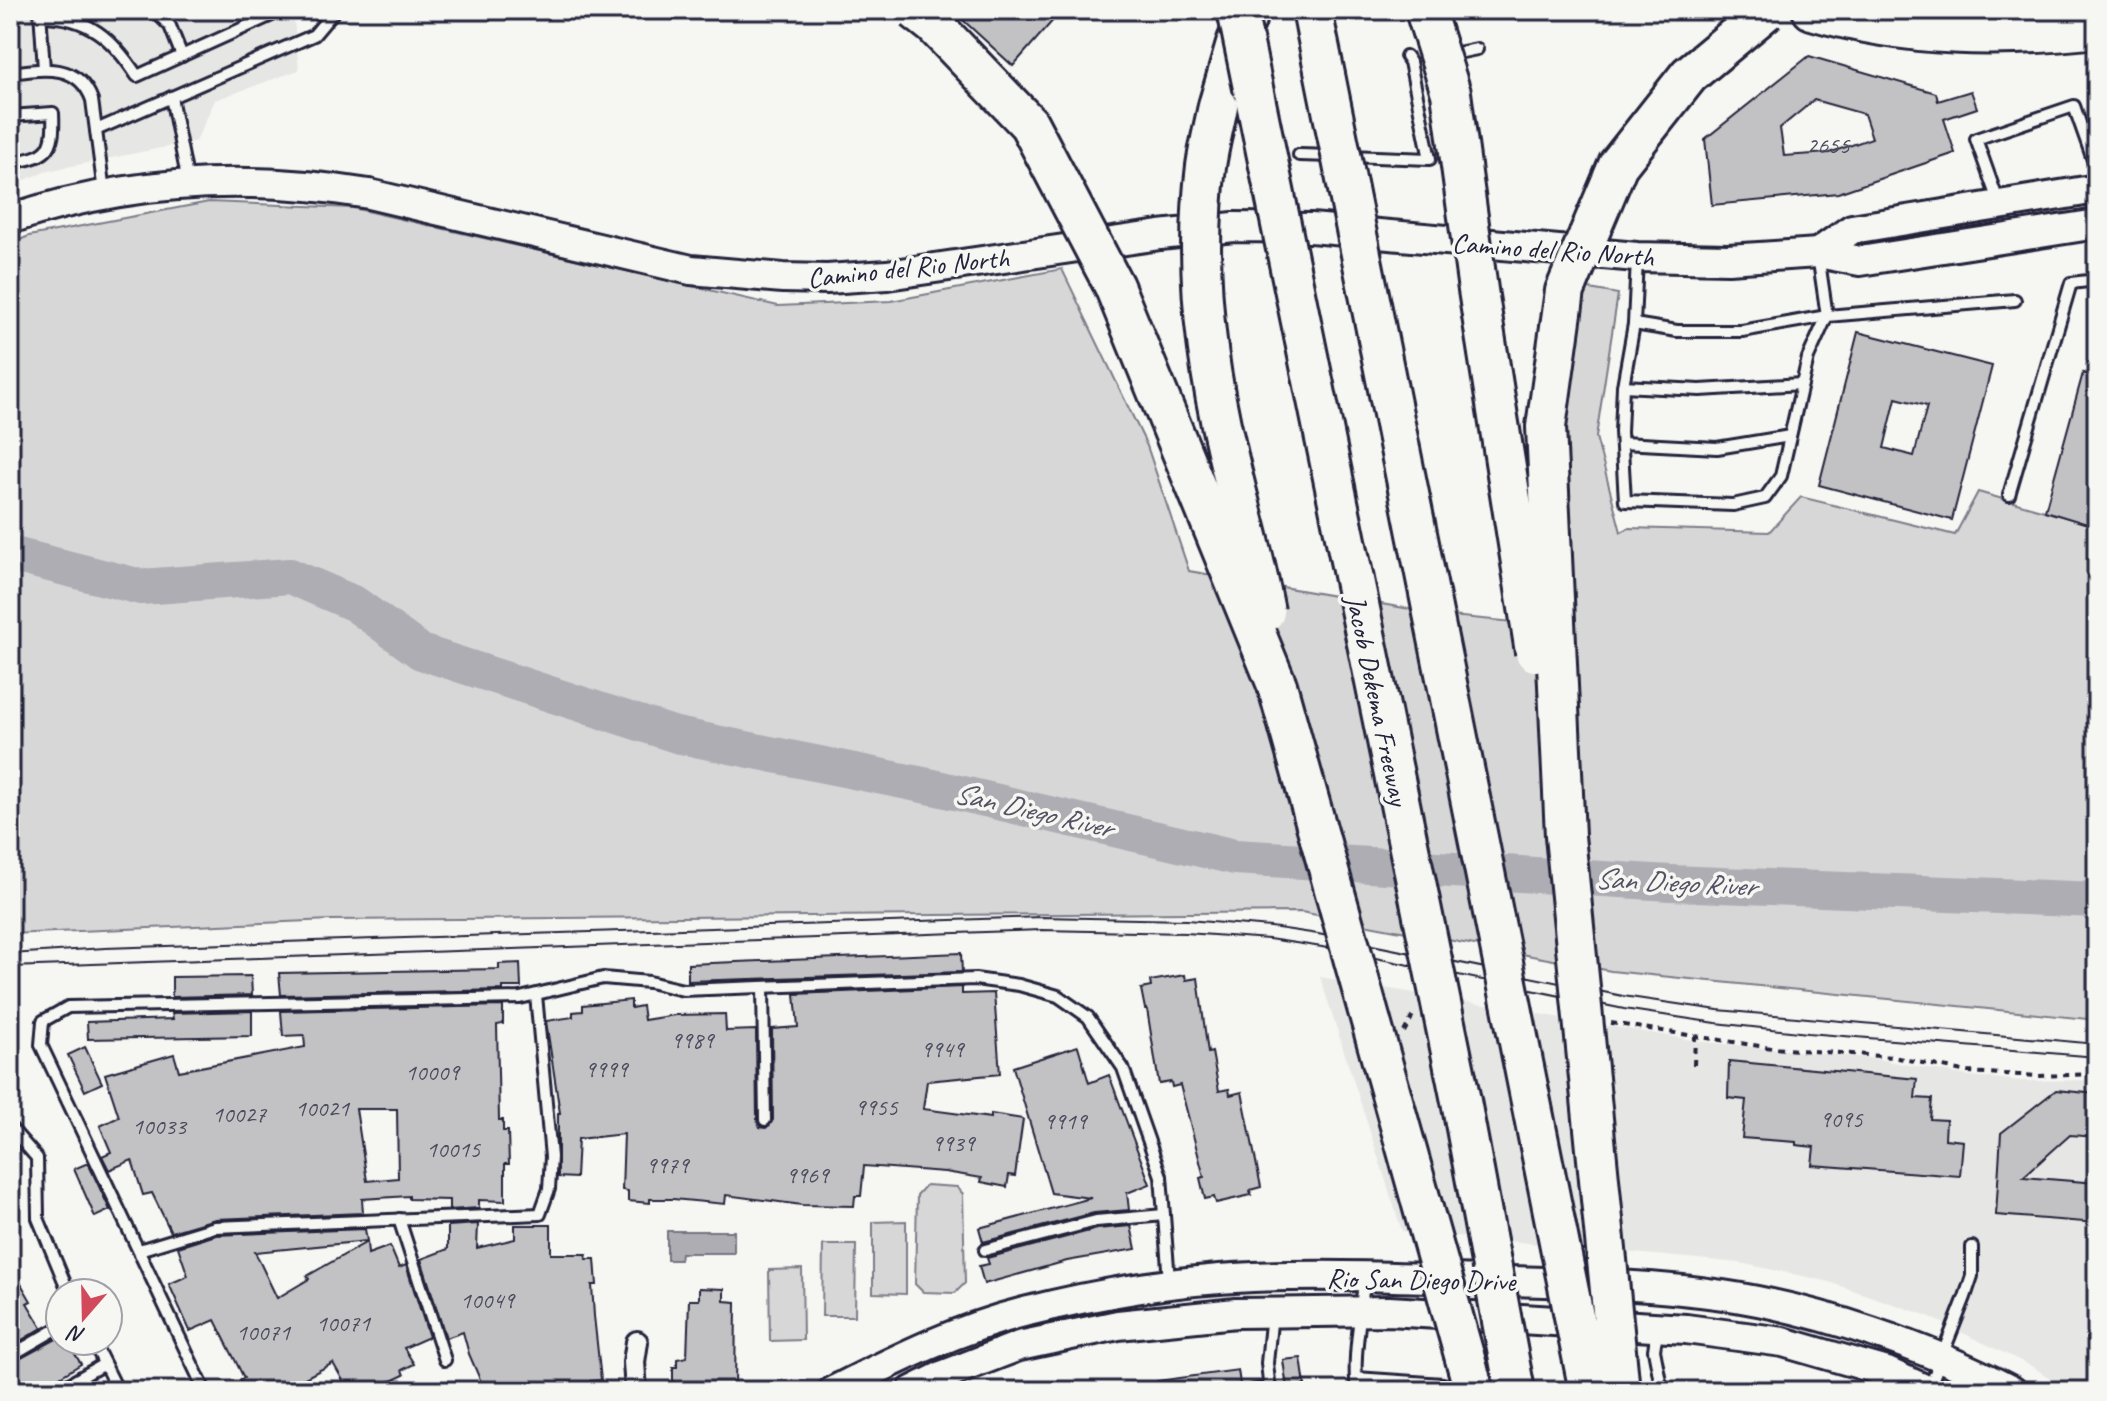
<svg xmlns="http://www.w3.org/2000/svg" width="2107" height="1401" viewBox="0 0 2107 1401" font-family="Caveat,sans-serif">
<rect width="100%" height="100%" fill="#f6f6f2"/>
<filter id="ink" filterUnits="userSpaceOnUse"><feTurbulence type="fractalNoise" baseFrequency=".0125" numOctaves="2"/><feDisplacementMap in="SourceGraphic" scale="16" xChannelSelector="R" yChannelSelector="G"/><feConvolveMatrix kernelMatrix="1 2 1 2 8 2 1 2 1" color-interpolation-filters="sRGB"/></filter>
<g filter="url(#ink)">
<g fill="#e6e6e4">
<path d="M10 10H293L299 70 215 100 196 141 47 171 10 186Z"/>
<path d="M1320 977 1704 1042 1877 1059 1969 1076 2023 1081 2097 1080V1391H2070L2033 1367 1928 1316 1826 1281 1740 1263 1402 1231Z"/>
</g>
<g fill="#d7d7d7" stroke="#7c7c89" stroke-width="2">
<path d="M209 202 353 208 778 306 891 301 1062 269 1147 446 1189 571 1451 616 1568 627 1557 411 1584 288 1618 294 1596 437 1621 532 1629 528 1769 532 1801 497 1955 535 1978 492 2097 526V1020L1611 971 1301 912 331 920 10 934V244L29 236Z"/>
<path d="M926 1185 957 1187 963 1194 965 1283 955 1293 923 1292 915 1284 917 1195Z"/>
<path d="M906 1221V1294L873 1293V1222Z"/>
<path d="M823 1245H856L855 1316H822Z"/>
<path d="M802 1269 803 1340 770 1341 769 1270Z"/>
</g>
<path fill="#adadb3" stroke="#757583" stroke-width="2" d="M667 1231H734V1253H681L680 1260H667Z"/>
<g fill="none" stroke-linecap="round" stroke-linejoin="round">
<path stroke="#adadb3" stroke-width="36" d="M10 554 141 587 290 576 355 604 421 652 676 735 933 787 1235 857 1671 883 2097 900"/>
</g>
<g fill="#c2c2c4" stroke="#22223b" stroke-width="2" fill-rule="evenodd">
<path d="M952 10H1062L1013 66Z"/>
<path d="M1809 56 1936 93 1938 101 1971 91 1977 108 1944 119 1955 153 1838 193 1712 205 1705 139ZM1814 100 1864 114 1872 138 1829 153 1784 156 1780 128Z"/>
<path d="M1858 332 1992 366 1952 520 1819 485ZM1896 398 1927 406 1914 456 1884 448Z"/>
<path d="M2083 373 2097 377V527L2045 511Z"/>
<path d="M961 953 962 972 688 981V964Z"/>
<path d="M520 963 521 987H503V990L281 995 279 973 499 969V964Z"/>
<path d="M1185 975 1186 980 1198 978 1208 1053 1212 1052 1219 1091 1229 1089 1230 1095 1242 1092 1261 1187 1250 1190 1251 1195 1216 1203 1214 1197 1205 1199 1200 1178 1204 1177 1180 1085 1172 1087 1171 1082 1159 1084 1147 1009H1145L1141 989 1151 987 1150 981Z"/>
<path d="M251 976 252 995 172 997V977Z"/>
<path d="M962 987V994L994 993 1000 1074 927 1081 923 1109 991 1118V1114L1023 1119 1015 1176 1009 1175 1007 1187 981 1182 982 1178 945 1172 864 1166 861 1196H855L854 1206 802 1205 726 1195 725 1204 673 1199H650V1203L628 1201V1191L622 1190 624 1134 578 1139 576 1178 558 1177V1113H560L546 1021 573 1017V1012L583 1011V1005L631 1000V1008L642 1006 644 1020 675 1015 725 1014 726 1031 756 1030 757 1120 760 1127 766 1128 773 1120 772 1029 798 1027 795 994Z"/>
<path d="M503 1006V1024L497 1025 499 1120H503V1131H508L509 1164H505V1201L479 1200V1208L449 1210V1200L409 1199V1196L362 1199 363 1213 215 1219 171 1232 152 1193 143 1195 132 1160 109 1170 102 1156 111 1152 100 1126 119 1117 105 1074 174 1054 179 1071 305 1047 304 1035 283 1036 281 1011ZM356 1109H397L398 1178 367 1181Z"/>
<path d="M252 1011V1036L88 1039 87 1022 173 1019 172 1013Z"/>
<path d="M1078 1046 1089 1083 1109 1075 1150 1184 1127 1193 1129 1210 1094 1213 983 1242 979 1228 1091 1198 1051 1193 1013 1067Z"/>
<path d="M85 1047 102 1083 85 1091 68 1055Z"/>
<path d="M1729 1061 1917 1079 1915 1098 1932 1099 1930 1119 1946 1120 1945 1139 1963 1141 1960 1176 1812 1165 1814 1147 1796 1145V1142L1742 1138 1746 1100 1728 1098Z"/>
<path d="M2056 1090 2097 1094V1137L2070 1135 2023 1177 2097 1183V1223L1996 1215 2001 1133Z"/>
<path d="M88 1163 110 1210 95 1217 74 1169Z"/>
<path d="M478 1224 477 1248 515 1239V1225H551V1254H587L586 1259H595L597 1285H592L594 1316 601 1380 590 1381V1386L485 1391 469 1354 463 1332 446 1338 421 1259 448 1249V1226Z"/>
<path d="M1131 1226 1136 1249 1067 1261 984 1284 979 1266 989 1264 987 1258 1097 1229Z"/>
<path d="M365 1229 367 1241 255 1252 277 1298 309 1279 307 1276 367 1242 368 1254 390 1246 399 1268 406 1265 429 1337 404 1348 414 1364 402 1370 404 1375 370 1391H349L333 1363 303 1379 305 1383 290 1391 288 1386 276 1391H246L240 1380 244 1378 215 1320 190 1331 169 1284 188 1276 178 1247 216 1235Z"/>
<path d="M10 1265 31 1301 27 1303 42 1328 10 1347Z"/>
<path d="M699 1288 724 1289V1301L736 1302 735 1391 673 1390V1367H677V1359L687 1357 689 1300H699Z"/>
<path d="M60 1337V1341H67L81 1364 37 1391H10V1364Z"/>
<path d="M1301 1358 1305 1385 1287 1388 1283 1360Z"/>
<path d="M1238 1370 1240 1384 1195 1391H1157V1381Z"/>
</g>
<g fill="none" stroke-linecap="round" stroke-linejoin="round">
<defs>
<g id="service">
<path d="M154 10 170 26 182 56"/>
<path d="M40 11 44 69"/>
<path d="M41 16C88 16 113 39 137 76L272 15 270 10"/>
<path d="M1448 55 1477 49"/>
<path d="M10 73C42 69 78 62 92 100L104 192"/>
<path d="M171 97 188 182"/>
<path d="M10 116 53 113C55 153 47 156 10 163"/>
<path d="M96 130 314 35 335 10"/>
<path d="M1299 155 1333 156"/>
<path d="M1349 156 1430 159 1410 62 1406 56"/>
<path d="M1998 201 1976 139 2074 106 2097 171"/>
<path d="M1637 259 1634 324 1623 386 1621 432 1625 501 1733 505 1765 498 1781 476 1808 358 1827 316 1818 255"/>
<path d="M1634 324 1677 331H1742L1827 316 2015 300"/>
<path d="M1623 386 1700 390 1802 384"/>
<path d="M1622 443 1717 448 1790 436"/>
<path d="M2009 495 2071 283 2097 280"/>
<path d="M763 987 765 1120"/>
<path d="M10 1127 37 1158 38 1218 69 1293"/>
<path d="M399 1219 445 1360"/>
<path d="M139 1250 215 1227 540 1214 549 1189 551 1157 536 995"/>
<path d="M985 1250 1096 1221 1164 1215"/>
<path d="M1657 1330 1654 1350 1662 1391"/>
<path d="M93 1341 118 1391"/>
<path d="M10 1356 60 1327"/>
<path d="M1356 1378 1443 1384"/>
<path d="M1929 1389 1965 1297 1972 1276V1247"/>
<path d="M57 1391 104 1364"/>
<path d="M205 1391 41 1045 43 1021 68 1007 520 998 603 978 649 982 683 990 975 979 1019 985 1058 996 1088 1017 1123 1068 1161 1176 1169 1281"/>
<path d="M1250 1391 1269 1388"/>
<path d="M1270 1391 1267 1363 1272 1313"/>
<path d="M1357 1391C1352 1354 1362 1315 1364 1278"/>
</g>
<path id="minor" d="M636 1391 634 1362 637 1342"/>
<g id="secondary">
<path d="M10 219C126 180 248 174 369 194L691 270 783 278 827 279 887 275 1160 235 1234 227 1311 228 1637 257 1728 259 1818 253 1860 261 2097 224"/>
<path d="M1818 253 1852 229 2097 189"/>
<path d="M833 1391C895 1360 956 1329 1024 1312 1099 1293 1176 1280 1253 1277 1328 1274 1404 1277 1479 1280 1560 1283 1643 1283 1723 1295 1817 1309 1928 1347 2012 1391"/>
<path d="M912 1391 944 1375 1019 1346 1118 1325 1236 1313 1389 1311 1686 1329 1783 1342 1887 1372 1929 1391"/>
</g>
<g id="motorway">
<path d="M1812 10C1907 38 2000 39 2097 28"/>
<path d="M1218 106 1237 41 1246 20"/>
<path d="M1277 685 1320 839"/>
<path d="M1464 1355 1474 1391"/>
</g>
</defs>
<use href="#service" stroke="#22223b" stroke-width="16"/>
<use href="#minor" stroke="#22223b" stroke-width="26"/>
<use href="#secondary" stroke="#22223b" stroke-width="34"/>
<use href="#motorway" stroke="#22223b" stroke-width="44"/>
<g stroke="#22223b" stroke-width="4" stroke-dasharray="6 6" stroke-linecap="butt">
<path d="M1611 1023 1772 1048 1893 1057 1968 1072 2039 1076 2097 1074"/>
<path d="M1404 1032 1415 1012"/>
<path d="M1694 1065 1695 1036"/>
</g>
<use href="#service" stroke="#f6f6f2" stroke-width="10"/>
<use href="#minor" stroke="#f6f6f2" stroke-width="20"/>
<use href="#secondary" stroke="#f6f6f2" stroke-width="28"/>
<use href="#motorway" stroke="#f6f6f2" stroke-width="38"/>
<g stroke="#22223b" stroke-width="2">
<path d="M10 954 105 948 1041 917 1187 920 1271 927 1318 934 1623 996 1718 1010 2097 1044"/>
<path d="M10 967 1041 930 1186 933 1269 939 1322 947 1624 1009 1716 1023 1808 1033 2097 1057"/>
</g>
<defs>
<g id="motorway-bridge">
<path d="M915 10 934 25 1029 124 1114 286 1277 685"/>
<path d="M1237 10 1461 1101 1515 1391"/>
<path d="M1312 10 1589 1391"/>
<path d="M1425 10 1451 93 1478 290 1535 652"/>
<path d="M1218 106C1214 126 1209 146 1206 166 1194 261 1205 359 1227 451 1239 505 1255 557 1265 612"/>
<path d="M1320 839 1464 1355"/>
<path d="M1620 1391 1565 836 1546 427 1565 291 1618 165 1689 75 1767 10"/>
</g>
</defs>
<use href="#motorway-bridge" stroke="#22223b" stroke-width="44" stroke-linecap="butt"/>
<use href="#motorway-bridge" stroke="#f6f6f2" stroke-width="38"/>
</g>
</g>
<g text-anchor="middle" stroke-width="7" stroke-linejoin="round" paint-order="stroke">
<g font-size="24" fill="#4a4a5d">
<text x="1828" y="153">2655</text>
<text x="692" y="1048">9989</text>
<text x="942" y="1057">9949</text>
<text x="606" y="1077">9999</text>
<text x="432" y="1080">10009</text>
<text x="876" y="1115">9955</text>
<text x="322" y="1116">10021</text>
<text x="239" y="1122">10027</text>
<text x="1841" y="1127">9095</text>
<text x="1065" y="1129">9919</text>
<text x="159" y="1134">10033</text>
<text x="953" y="1151">9939</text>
<text x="453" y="1157">10015</text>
<text x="667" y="1173">9979</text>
<text x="807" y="1183">9969</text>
<text x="487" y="1308">10049</text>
<text x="343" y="1331">10071</text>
<text x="263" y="1340">10071</text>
</g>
<g font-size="28" fill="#22223b" stroke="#f6f6f2">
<text transform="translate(1553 249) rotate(4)" y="10">Camino del Rio North</text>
<text transform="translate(908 267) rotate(-6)" y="10">Camino del Rio North</text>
<text transform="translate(1378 700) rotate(78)" y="10">Jacob Dekema Freeway</text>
<text transform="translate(1421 1279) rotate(1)" y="10">Rio San Diego Drive</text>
</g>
<g font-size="30" font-style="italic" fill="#535365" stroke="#f6f6f2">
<text transform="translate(1033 810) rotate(13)" y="10">San Diego River</text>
<text transform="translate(1675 882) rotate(3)" y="10">San Diego River</text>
</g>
</g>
<rect width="2107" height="1401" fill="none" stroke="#f6f6f2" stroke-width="40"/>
<rect x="20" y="20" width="2067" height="1361" fill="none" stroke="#22223b" stroke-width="3" filter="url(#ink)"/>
<g transform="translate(84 1317) rotate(200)"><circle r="38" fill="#f6f6f2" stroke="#a1a1a9" stroke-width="2"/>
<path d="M0-6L14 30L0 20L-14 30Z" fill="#d1495b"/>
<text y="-12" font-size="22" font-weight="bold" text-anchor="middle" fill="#22223b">N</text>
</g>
</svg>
